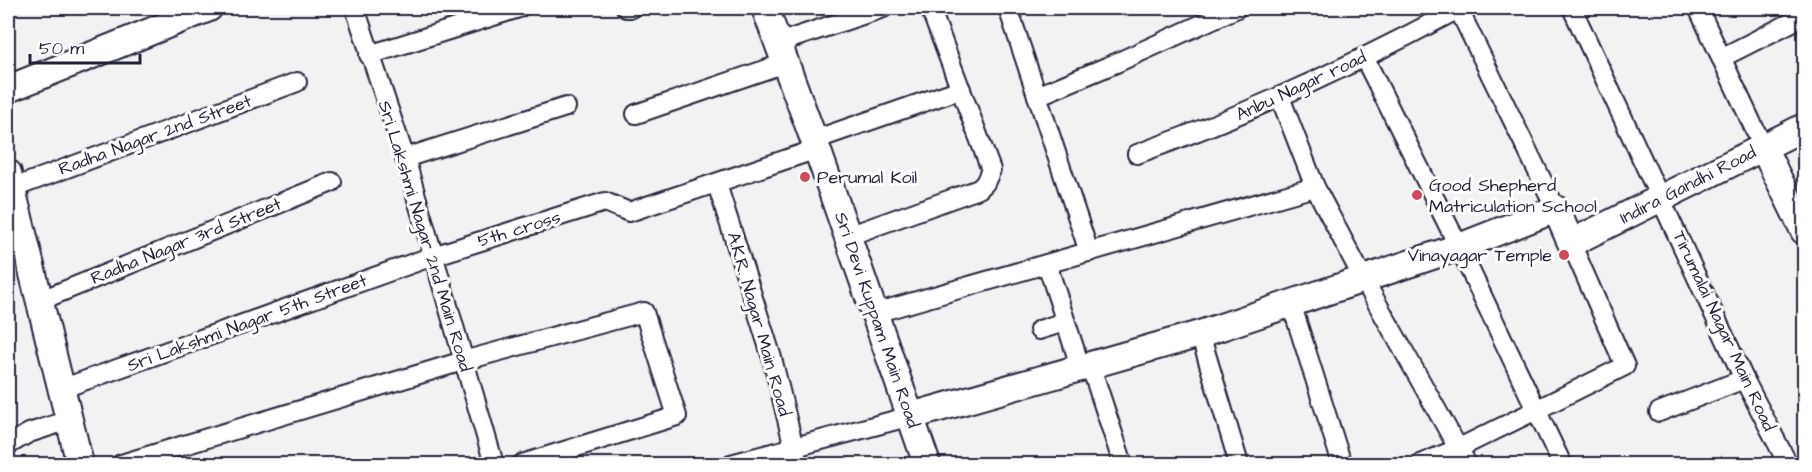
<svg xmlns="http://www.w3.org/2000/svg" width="1812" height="472" font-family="'Architects Daughter',sans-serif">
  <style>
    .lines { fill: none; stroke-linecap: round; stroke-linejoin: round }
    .street-casing { stroke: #22223b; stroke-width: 22 }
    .secondary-casing { stroke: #22223b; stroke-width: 30 }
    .street { stroke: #fff; stroke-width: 18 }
    .secondary { stroke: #fff; stroke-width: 26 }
    .poi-dot { fill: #d1495b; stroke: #fff; stroke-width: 2 }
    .labels { text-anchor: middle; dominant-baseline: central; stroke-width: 6; stroke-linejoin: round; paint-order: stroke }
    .street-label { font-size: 18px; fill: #22223b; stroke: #fff }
    .poi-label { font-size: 18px; fill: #22223b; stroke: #fff; text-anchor: start }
  </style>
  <rect width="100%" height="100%" fill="#f2f2f3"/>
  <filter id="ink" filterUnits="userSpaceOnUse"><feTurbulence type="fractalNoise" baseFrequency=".0167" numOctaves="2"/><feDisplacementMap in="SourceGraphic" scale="12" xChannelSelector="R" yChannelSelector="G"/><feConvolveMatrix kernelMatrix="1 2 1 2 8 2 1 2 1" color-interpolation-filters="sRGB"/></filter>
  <g filter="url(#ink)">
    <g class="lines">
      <defs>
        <g id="street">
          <path d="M355,8L405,158L494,464"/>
          <path d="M626,8H631"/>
          <path d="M1008,8L1089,252"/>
          <path d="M1458,8L1556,209"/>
          <path d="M1572,8L1744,379L1788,464"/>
          <path d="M1698,8L1763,147"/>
          <path d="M778,43L883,8"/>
          <path d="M369,55L519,8"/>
          <path d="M1364,57L1459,247L1562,464"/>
          <path d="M1721,58L1804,16"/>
          <path d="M1037,96L1116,63L1237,8"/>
          <path d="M1280,97L1315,187L1364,280L1467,464"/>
          <path d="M636,114L785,63"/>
          <path d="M814,140L961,89"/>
          <path d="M1137,154C1248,114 1356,64 1460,8"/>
          <path d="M405,158L566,107"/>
          <path d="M717,184L772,358L798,464"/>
          <path d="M8,190L297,82"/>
          <path d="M848,236L979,189L985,183L991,170L930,8"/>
          <path d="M1047,264L1080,366"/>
          <path d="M39,301L332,182"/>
          <path d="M1291,303L1342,464"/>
          <path d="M875,313L1315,187"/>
          <path d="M1039,330L1065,322"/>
          <path d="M1200,334L1239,464"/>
          <path d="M1090,364L1123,464"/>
          <path d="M61,389L433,256L605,202L629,212L817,149"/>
          <path d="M1659,412L1744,379"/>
          <path d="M8,445L29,433L69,420"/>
          <path d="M121,464L463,361L644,312L677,416L522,464"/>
          <path d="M731,464L911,416"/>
          <path d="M1420,464L1457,449L1625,366L1571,243"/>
        </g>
        <g id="secondary">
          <path d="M765,8L814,140L927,464"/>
          <path d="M8,89L209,8"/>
          <path d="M1763,147L1804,231"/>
          <path d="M8,173L80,464"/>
          <path d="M911,416L1200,334L1459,247L1556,209L1571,243L1804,127"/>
        </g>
      </defs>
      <use href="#street" class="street-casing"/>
      <use href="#secondary" class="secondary-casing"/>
      <use href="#street" class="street"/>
      <use href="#secondary" class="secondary"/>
    </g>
  </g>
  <g class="poi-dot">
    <circle cx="805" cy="177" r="6"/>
    <circle cx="1417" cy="195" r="6"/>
    <circle cx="1564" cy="255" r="6"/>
  </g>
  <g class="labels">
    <g class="street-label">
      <text transform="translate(1301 86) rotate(-25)">Anbu Nagar road</text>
      <text transform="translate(155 135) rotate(-20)">Radha Nagar 2nd Street</text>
      <text transform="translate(1688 185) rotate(-27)">Indira Gandhi Road</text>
      <text transform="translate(519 229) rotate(-17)">5th cross</text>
      <text transform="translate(425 236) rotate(73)">Sri Lakshmi Nagar 2nd Main Road</text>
      <text transform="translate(186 241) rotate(-22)">Radha Nagar 3rd Street</text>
      <text transform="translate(877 320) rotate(71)">Sri Devi Kuppam Main Road</text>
      <text transform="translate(247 323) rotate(-20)">Sri Lakshmi Nagar 5th Street</text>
      <text transform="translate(759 324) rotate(74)">A.K.R. Nagar Main Road</text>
      <text transform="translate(1724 331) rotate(65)">Tirumalai Nagar Main Road</text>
    </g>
    <g class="poi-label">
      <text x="817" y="177">Perumal Koil</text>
      <text x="1429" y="185">Good Shepherd<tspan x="1429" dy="21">Matriculation School</tspan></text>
      <text x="1552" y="255" text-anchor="end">Vinayagar Temple</text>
    </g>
  </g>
  <rect width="1812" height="472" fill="none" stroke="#fff" stroke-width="30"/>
  <rect x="15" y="15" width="1782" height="442" fill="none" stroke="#22223b" stroke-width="2" filter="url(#ink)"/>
  <path d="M30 54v9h110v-9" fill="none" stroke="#22223b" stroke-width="3"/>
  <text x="39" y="54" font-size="18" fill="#22223b" stroke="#ffffff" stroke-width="4.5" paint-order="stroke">50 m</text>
</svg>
